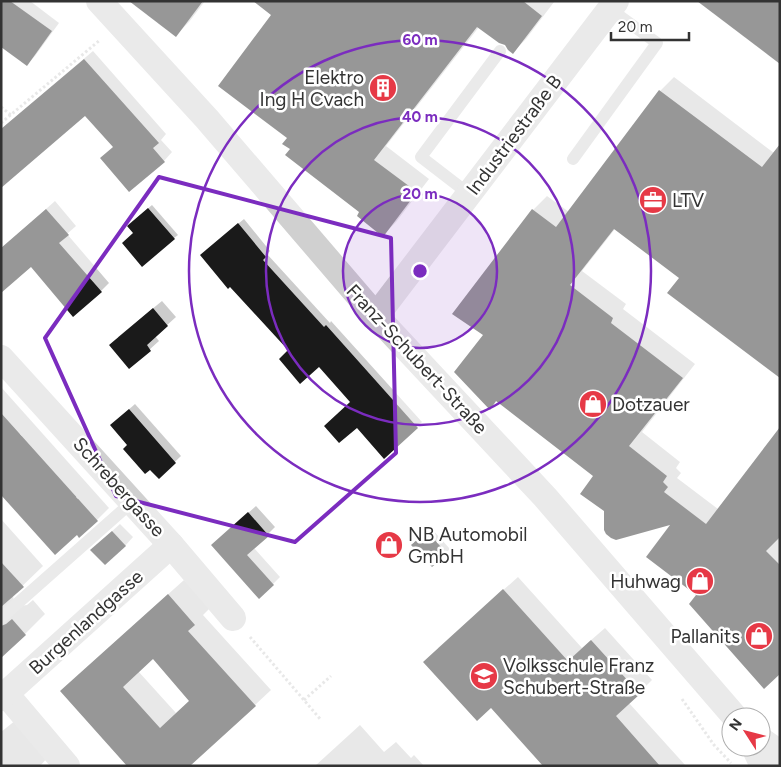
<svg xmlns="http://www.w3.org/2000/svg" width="781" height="767" font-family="Figtree,sans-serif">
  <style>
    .shadow { fill: #0003; fill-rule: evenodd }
    .building { fill: #1a1a1a; fill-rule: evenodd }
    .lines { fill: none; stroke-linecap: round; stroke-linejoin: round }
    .path { stroke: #cdcdcd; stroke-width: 3; stroke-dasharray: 2.5 2.5; stroke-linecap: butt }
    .service { stroke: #d0d0d0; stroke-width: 12 }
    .minor { stroke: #d0d0d0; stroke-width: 26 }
    .marked { fill: none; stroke: #7b2cbf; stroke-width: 4; stroke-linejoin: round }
    .ring { fill: none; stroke: #7b2cbf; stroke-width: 2.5 }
    .labels { text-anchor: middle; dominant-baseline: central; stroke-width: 5; stroke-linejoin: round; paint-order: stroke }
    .poi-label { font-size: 19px; fill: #333; stroke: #fff; text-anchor: start }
    .street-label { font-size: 19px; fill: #333; stroke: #fff }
    .centre { fill: #7b2cbf; stroke: #fff; stroke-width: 2.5 }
    .ring-label { font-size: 15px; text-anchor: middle; font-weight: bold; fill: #7b2cbf; stroke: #fff; stroke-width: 5; stroke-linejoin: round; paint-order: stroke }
  </style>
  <rect width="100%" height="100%" fill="#fff"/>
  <g class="shadow">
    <path d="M1,1H30L59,23L35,56L27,64Z"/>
    <path d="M149,1H205L189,22L176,35Z"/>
    <path d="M256,1H553L554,2L526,39L513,52L506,44L479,27L386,146L429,179L396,222L383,235L361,212L292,149L288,138L273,14Z"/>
    <path d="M93,51L166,134L161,140L172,152L164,161L114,146L85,115L1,129Z"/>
    <path d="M674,77L774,153L680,278L615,229L582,271L626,304L623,309L695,364L642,432L680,462L676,468L681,473L677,478L718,509L780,430V672L698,594L673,523L605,511L594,476L498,400L490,408L485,335L454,313L533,210L547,196L569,212L660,91Z"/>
    <path d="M55,201L76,226L67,234L109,283L101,291L31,266L1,249Z"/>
    <path d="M152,205L178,235L174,238L135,233L132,222Z"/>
    <path d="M244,219L270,251L267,254L330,323L331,321L422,422L417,427L357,426L352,402L319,365L290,350L206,250Z"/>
    <path d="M162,301L176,317L155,336L159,341L129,368L118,337Z"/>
    <path d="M1,387L109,508L97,520L1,493Z"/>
    <path d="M135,404L181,456L159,477L129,445L118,419Z"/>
    <path d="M256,506L275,527L254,548L280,577L273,584L220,538Z"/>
    <path d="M1,519L43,566L13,595L14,603L20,606L27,605L33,600L45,614L25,634L1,648Z"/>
    <path d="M120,524L133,537L125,546L100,542Z"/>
    <path d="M431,528L450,549L432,565L413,545Z"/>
    <path d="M518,577L582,648L605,628L652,680L629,703L686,766H545L438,648Z"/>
    <path d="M184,580L210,608L203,615L271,690L255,705L188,766L77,676ZM153,658L190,700L176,713L138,671Z"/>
    <path d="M16,720L48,757L40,766H1V732Z"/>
    <path d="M360,725L384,752L396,742L411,758L414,755L424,766H315Z"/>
  </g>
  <g class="building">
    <path d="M1,1H10L52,31L27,66L1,47Z"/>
    <path d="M129,1H203L176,37Z"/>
    <path d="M253,1H523L542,16L513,54L508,50L505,45L499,43L477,27L374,160L417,192L383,237L357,216L359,212L285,155L290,149L282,144L287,138L218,86L271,15Z"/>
    <path d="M697,1H780V64Z"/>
    <path d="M84,59L159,143L153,148L165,162L129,192L100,158L113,147L85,116L1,188V129Z"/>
    <path d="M659,90L762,167L780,144V378L667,293L679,278L614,229L570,285L613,318L611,323L683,378L629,446L667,476L663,482L668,487L664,492L706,524L780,427V537L766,551L780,565V674L764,689L689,604L696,595L646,557L670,525L616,540L611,538L606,534L604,530V511L580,494L593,476L496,401L490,410L454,372L483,335L452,314L532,209L556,227Z"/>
    <path d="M148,208L175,239L142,267L122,243L133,233L127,226Z"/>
    <path d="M46,209L69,235L59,243L102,292L73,317L31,267L1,293V248Z"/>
    <path d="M238,223L266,257L263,260L324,327L326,325L418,428L384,459L357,428L339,443L324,426L350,402L319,367L300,384L279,359L288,350L230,287L228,289L200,255Z"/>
    <path d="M153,308L168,326L147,345L151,351L129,369L109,345Z"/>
    <path d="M129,409L176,463L159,479L150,470L145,474L123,449L127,445L110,425Z"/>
    <path d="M1,413L98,521L79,538L77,535L55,555L1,495Z"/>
    <path d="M248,512L269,536L247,555L274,585L259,599L211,545Z"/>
    <path d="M112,531L126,546L105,565L90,550Z"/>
    <path d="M427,531L447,554L432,567L411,545Z"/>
    <path d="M1,562L24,587L1,607Z"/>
    <path d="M503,589L568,661L591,640L640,694L616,716L660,766H543L491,708L477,721L423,662Z"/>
    <path d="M168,594L195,625L188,631L256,706L190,766H127L60,691ZM153,659L189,701L160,728L123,687Z"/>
    <path d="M12,619L26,635L1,658V626L6,624Z"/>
  </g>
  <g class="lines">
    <g class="path">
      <path d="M1,107L11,115"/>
      <path d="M1,123L100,40"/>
      <path d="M21,435L29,427"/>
      <path d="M77,498L86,490"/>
      <path d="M250,637L321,720"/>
      <path d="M682,699L714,745L731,763"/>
      <path d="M304,700L331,676"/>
    </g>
    <g class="service">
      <path d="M573,159L657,43L610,9"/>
      <path d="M469,194L421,157L500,51"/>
      <path d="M1,618L132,502"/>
    </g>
    <g class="minor">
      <path d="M99,1L207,119L376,316L545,497L735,717"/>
      <path d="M376,316L616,1"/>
      <path d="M1,358L171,545L233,618"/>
      <path d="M6,694L67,766"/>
      <path d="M1,698L171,545"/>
      <path d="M761,740L780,753"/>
      <path d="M754,747L763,766"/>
    </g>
  </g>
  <path d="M0 0H781V767H0ZM159,177L391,238L396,453L295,542L116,496L45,338Z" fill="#fff" fill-opacity=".55" fill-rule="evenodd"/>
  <path class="marked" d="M159,177L391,238L396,453L295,542L116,496L45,338Z"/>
  <circle cx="420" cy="271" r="77" fill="#7b2cbf" fill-opacity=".12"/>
  <g class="ring">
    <circle cx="420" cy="271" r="77"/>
    <circle cx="420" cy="271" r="154"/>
    <circle cx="420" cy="271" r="231"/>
  </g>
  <defs>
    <symbol id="building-disc" viewBox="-11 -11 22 22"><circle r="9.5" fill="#e63946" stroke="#fff"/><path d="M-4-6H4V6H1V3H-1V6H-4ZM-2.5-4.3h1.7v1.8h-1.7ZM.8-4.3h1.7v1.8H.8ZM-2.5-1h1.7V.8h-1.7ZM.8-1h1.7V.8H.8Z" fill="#fff"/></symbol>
    <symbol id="office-disc" viewBox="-11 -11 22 22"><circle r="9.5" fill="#e63946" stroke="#fff"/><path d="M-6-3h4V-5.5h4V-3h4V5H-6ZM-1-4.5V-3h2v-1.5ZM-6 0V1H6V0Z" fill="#fff"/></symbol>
    <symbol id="shop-disc" viewBox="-11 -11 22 22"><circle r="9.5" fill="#e63946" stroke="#fff"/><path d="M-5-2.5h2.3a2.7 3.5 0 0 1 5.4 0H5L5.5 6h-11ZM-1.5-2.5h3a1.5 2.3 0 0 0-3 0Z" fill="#fff"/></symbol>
    <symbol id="school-disc" viewBox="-11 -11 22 22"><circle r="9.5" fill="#e63946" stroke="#fff"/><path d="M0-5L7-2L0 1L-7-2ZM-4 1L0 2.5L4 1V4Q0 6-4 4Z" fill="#fff"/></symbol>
  </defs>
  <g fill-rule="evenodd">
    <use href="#building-disc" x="367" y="72" width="32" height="32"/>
    <use href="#office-disc" x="637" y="184" width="32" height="32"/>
    <use href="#shop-disc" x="577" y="388" width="32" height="32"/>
    <use href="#shop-disc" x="373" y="529" width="32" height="32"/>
    <use href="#shop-disc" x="684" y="565" width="32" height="32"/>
    <use href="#shop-disc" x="743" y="620" width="32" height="32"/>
    <use href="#school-disc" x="468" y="660" width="32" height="32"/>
  </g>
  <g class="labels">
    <g class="poi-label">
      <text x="364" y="77" text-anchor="end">Elektro<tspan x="364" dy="22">Ing H Cvach</tspan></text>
      <text x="672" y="200">LTV</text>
      <text x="612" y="404">Dotzauer</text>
      <text x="408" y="534">NB Automobil<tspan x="408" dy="22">GmbH</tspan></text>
      <text x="681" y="581" text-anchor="end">Huhwag</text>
      <text x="740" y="636" text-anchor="end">Pallanits</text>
      <text x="503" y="665">Volksschule Franz<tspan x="503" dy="22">Schubert-Straße</tspan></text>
    </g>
    <g class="street-label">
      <text transform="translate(514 135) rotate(-53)">Industriestraße B</text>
      <text transform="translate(417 359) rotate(47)">Franz-Schubert-Straße</text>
      <text transform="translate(119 487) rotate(48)">Schrebergasse</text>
      <text transform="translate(86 622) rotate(-42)">Burgenlandgasse</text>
    </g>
  </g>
  <circle cx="420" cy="271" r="8" class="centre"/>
  <g class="ring-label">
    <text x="420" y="45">60 m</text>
    <text x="420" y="122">40 m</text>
    <text x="420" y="199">20 m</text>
  </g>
  <rect width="781" height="767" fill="none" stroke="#333333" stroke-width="5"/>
  <g transform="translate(746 732) rotate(306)"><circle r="24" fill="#ffffff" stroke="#adadad"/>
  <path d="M0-4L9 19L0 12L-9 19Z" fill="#e63946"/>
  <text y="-8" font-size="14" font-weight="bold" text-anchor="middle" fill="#333333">N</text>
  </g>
  <path d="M611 32v8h78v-8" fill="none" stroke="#333333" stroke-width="2.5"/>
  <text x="618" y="32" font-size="15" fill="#333333" stroke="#ffffff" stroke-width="4" paint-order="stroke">20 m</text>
</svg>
